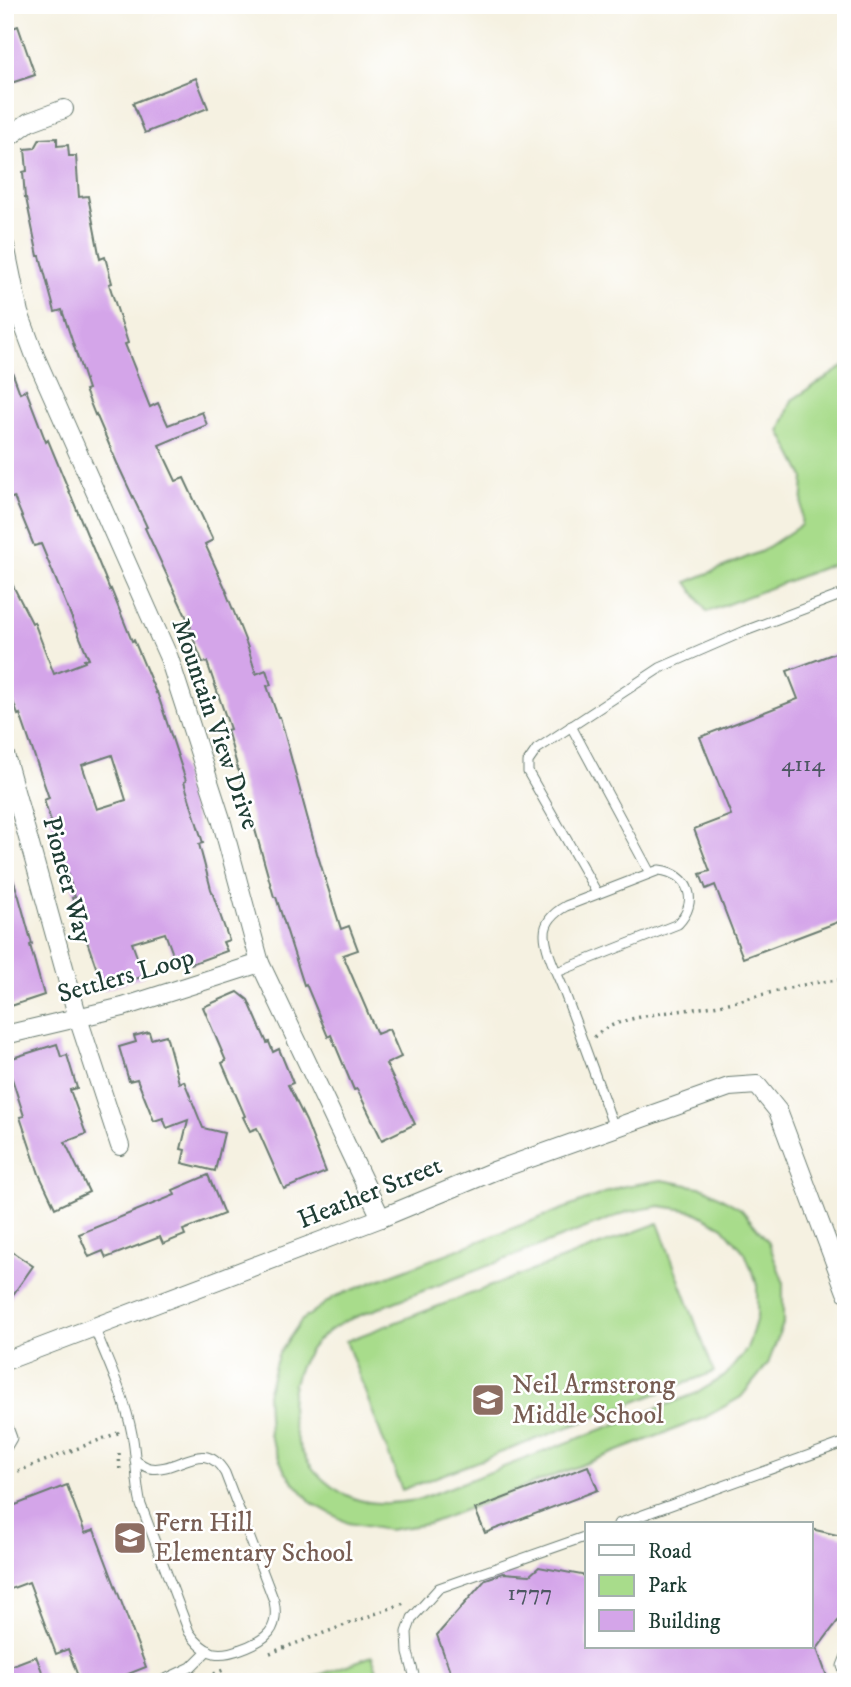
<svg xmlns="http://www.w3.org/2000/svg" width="851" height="1687" font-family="'IM FELL DW Pica',serif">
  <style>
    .green { fill: #a8dc8b; stroke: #648c60; stroke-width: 2; fill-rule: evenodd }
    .building { fill: #d4a5e9; fill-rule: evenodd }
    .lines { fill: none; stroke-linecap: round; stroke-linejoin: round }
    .service-casing { stroke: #6a7c71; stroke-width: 11 }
    .minor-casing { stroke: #6a7c71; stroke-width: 20 }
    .path { stroke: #6a7c71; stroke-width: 3.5; stroke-dasharray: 2 5; stroke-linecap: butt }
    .service { stroke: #fff; stroke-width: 9 }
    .minor { stroke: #fff; stroke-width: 18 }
    .labels { text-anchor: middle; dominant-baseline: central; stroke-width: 5; stroke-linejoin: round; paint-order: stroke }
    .number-label { font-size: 23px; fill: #4c5761 }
    .street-label { font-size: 26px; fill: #1f3d34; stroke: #fff }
    .education-label { font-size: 26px; fill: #785e54; stroke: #fff; text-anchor: start }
  </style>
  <rect width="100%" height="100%" fill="#fff"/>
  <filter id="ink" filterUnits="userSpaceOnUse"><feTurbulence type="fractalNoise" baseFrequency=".0143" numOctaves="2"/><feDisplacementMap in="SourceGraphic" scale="14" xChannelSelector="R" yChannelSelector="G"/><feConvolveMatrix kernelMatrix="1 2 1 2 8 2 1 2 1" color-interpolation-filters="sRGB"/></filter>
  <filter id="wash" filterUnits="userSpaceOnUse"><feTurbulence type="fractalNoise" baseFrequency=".00686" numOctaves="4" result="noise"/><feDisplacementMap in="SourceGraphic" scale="28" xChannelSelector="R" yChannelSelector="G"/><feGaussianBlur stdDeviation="1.57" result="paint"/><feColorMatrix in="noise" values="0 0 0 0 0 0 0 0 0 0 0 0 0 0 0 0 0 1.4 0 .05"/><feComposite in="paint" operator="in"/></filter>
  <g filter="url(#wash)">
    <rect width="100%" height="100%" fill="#f5f1e1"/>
    <g class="green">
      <path d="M846,365V559L707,612L687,582L762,551L801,525L804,477L780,431L792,400Z"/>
      <path d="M662,1180L704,1188L741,1209L768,1241L783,1281V1324L768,1364L741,1397L704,1418L428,1524L388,1530L348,1523L312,1503L285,1472L269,1435L267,1394L278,1355L301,1321L334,1297L620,1187ZM660,1206L693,1211L723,1227L745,1253L757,1284V1317L747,1349L726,1375L697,1393L417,1500C396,1503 374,1506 353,1498C290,1473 270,1392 317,1341C324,1334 334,1328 343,1322L627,1212Z"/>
      <path d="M658,1223L714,1372L402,1490L346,1341Z"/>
      <path d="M372,1656L381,1682H300Z"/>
    </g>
    <g id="blocks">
      <g class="building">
        <path d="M18,26L35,75L5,85V31Z"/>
        <path d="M196,78L208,108L145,133L133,103Z"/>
        <path d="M57,138V146L68,145L69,156H76L79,197L88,196L100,259L105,257L112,283L109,284L128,343L125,344L150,407L158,403L168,425L202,412L207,425L159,445L176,481L184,478L213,540L205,544L227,592H226L247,645L256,674L266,670L271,685L267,686L278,717H280L317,853L341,929L349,926L358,950L343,955L377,1034L389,1029L401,1057L386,1064L415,1124L382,1140L357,1089L354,1090L331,1035L328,1037L306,984L304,985L276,897H274L227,730L230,729L207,662L203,663L189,628L191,627L145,528L147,527L117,463L96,414L95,415L85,390L88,389L62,310L55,312L40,256H38L26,198H25L23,172L27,171L25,149L35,148L40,139Z"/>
        <path d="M5,358H7L20,393L26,390L46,442L48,440L110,590L111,589L132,641L134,640L156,693L157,692L186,781L184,782L203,843L199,844L211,889L229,940L223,942L227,951L191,964L187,953L174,957L165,933L132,943L144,976L104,990L72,898L75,897L44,800L49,798L20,714L18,715L8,687H5V570L32,623L34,622L54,674L85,662L84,660L89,659L41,544L34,546L14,497L5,501ZM112,755L126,800L97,809L82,765Z"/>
        <path d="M846,649V919L743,958L715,885L706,889L700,874L710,871L694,829L731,815L700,737L798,699L787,671Z"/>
        <path d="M5,867H9L19,897L32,944L30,945L44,995L5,1008Z"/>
        <path d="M238,992L248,1000L267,1043L269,1042L273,1052L279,1049L293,1083L288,1085L306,1121L326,1172L284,1189L257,1128L250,1131L243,1117L245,1116L222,1063L226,1061L203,1007Z"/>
        <path d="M149,1032L151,1039L166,1035L179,1083L184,1081L203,1128L224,1133L215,1171L182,1163L185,1150L181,1149L188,1120L167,1128L163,1118L154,1121L137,1079L129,1081L119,1047L136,1042L134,1036Z"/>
        <path d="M57,1044L61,1057L67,1055L77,1088L70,1090L86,1134L65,1142L89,1192L55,1208L39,1174L20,1117L24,1116L6,1060Z"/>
        <path d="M208,1175L224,1214L183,1230L185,1235L163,1244L160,1237L106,1258L103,1251L89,1257L79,1234L175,1195L173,1190Z"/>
        <path d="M5,1247L33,1266L5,1306Z"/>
        <path d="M588,1466L598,1490L485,1533L475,1509Z"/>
        <path d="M67,1485L85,1533L94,1530L146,1667L108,1682H80L68,1649L56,1654L29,1582L5,1591V1509Z"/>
        <path d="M811,1529L846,1537V1610L817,1649L829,1682H454L437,1635L486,1579L503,1573L530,1575L539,1567L587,1576V1647H811Z"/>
        <path d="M36,1656L46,1682H5V1668Z"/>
      </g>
    </g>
  </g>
  <g filter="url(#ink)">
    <use href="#blocks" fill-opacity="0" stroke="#6a7c71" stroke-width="2"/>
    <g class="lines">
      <defs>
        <g id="service">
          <path d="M571,726L650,873"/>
          <path d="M597,893L528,772V762L537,749L660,668L745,631L846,593"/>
          <path d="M557,972L678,924C699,902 690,874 659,870L566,906C555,912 545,920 545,934C545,951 558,975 564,991C581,1037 598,1082 614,1128"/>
          <path d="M94,1327C108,1362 125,1397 132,1434C137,1458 135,1481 141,1505L189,1632C196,1642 203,1650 214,1653C224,1655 233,1652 241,1649C266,1640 280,1630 274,1601L225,1473C204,1436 178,1473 150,1468C145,1467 139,1463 135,1460"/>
          <path d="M5,1419L12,1438L5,1450"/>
          <path d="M618,1524L846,1442"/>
          <path d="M846,1656L842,1666L846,1676"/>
          <path d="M159,1682L191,1667L208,1650"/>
          <path d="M416,1682L408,1653L407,1632L412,1618L439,1588L587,1536"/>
        </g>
        <g id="minor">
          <path d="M5,140L29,122L64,109"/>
          <path d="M5,245L19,313L35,356L169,658L221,819L260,963L381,1218"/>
          <path d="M5,755L78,1018L120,1146"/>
          <path d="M5,1035L123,1007L260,963"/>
          <path d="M5,1361L381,1218L494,1171L729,1087L757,1085L778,1111L846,1292"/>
        </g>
      </defs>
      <use href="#service" class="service-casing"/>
      <use href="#minor" class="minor-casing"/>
      <g class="path">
        <path d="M594,1037C616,1014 681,1012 713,1006C743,1001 773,991 803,985C817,982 831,981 846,979"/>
        <path d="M119,1453L120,1473"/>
        <path d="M5,1476L118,1433V1435"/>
        <path d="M270,1653L407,1602"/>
        <path d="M201,1679L226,1669"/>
      </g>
      <use href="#service" class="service"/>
      <use href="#minor" class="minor"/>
    </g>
  </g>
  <defs>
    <symbol id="school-square" viewBox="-11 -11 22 22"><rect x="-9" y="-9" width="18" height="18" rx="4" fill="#8d6e63" stroke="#fff"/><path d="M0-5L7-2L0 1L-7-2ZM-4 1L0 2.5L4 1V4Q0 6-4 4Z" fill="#fff"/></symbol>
  </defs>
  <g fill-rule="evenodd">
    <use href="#school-square" x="469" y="1381" width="38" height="38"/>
    <use href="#school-square" x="111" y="1519" width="38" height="38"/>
  </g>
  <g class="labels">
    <g class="number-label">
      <text x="803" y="764">4114</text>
      <text x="530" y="1593">1777</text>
    </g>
    <g class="street-label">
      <text transform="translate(215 724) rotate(71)">Mountain View Drive</text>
      <text transform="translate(67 880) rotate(75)">Pioneer Way</text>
      <text transform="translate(126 976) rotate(-16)">Settlers Loop</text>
      <text transform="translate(370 1193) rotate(-22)">Heather Street</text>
    </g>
    <g class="education-label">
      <text x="512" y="1385">Neil Armstrong<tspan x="512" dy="30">Middle School</tspan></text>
      <text x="154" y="1523">Fern Hill<tspan x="154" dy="30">Elementary School</tspan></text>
    </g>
  </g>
  <rect width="851" height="1687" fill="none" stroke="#fff" stroke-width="28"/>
  <rect x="585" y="1522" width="228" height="126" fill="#ffffff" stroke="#a5b1ae" stroke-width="2"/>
  <rect x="599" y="1545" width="35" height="10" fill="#ffffff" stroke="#a5b1ae" stroke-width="2"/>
  <text x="648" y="1558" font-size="21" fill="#1f3d34">Road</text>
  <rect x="599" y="1575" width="35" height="21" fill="#a8dc8b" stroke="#a5b1ae" stroke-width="2"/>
  <text x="648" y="1592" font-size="21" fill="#1f3d34">Park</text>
  <rect x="599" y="1610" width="35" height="21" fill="#d4a5e9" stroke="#a5b1ae" stroke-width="2"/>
  <text x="648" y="1628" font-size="21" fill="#1f3d34">Building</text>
</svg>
